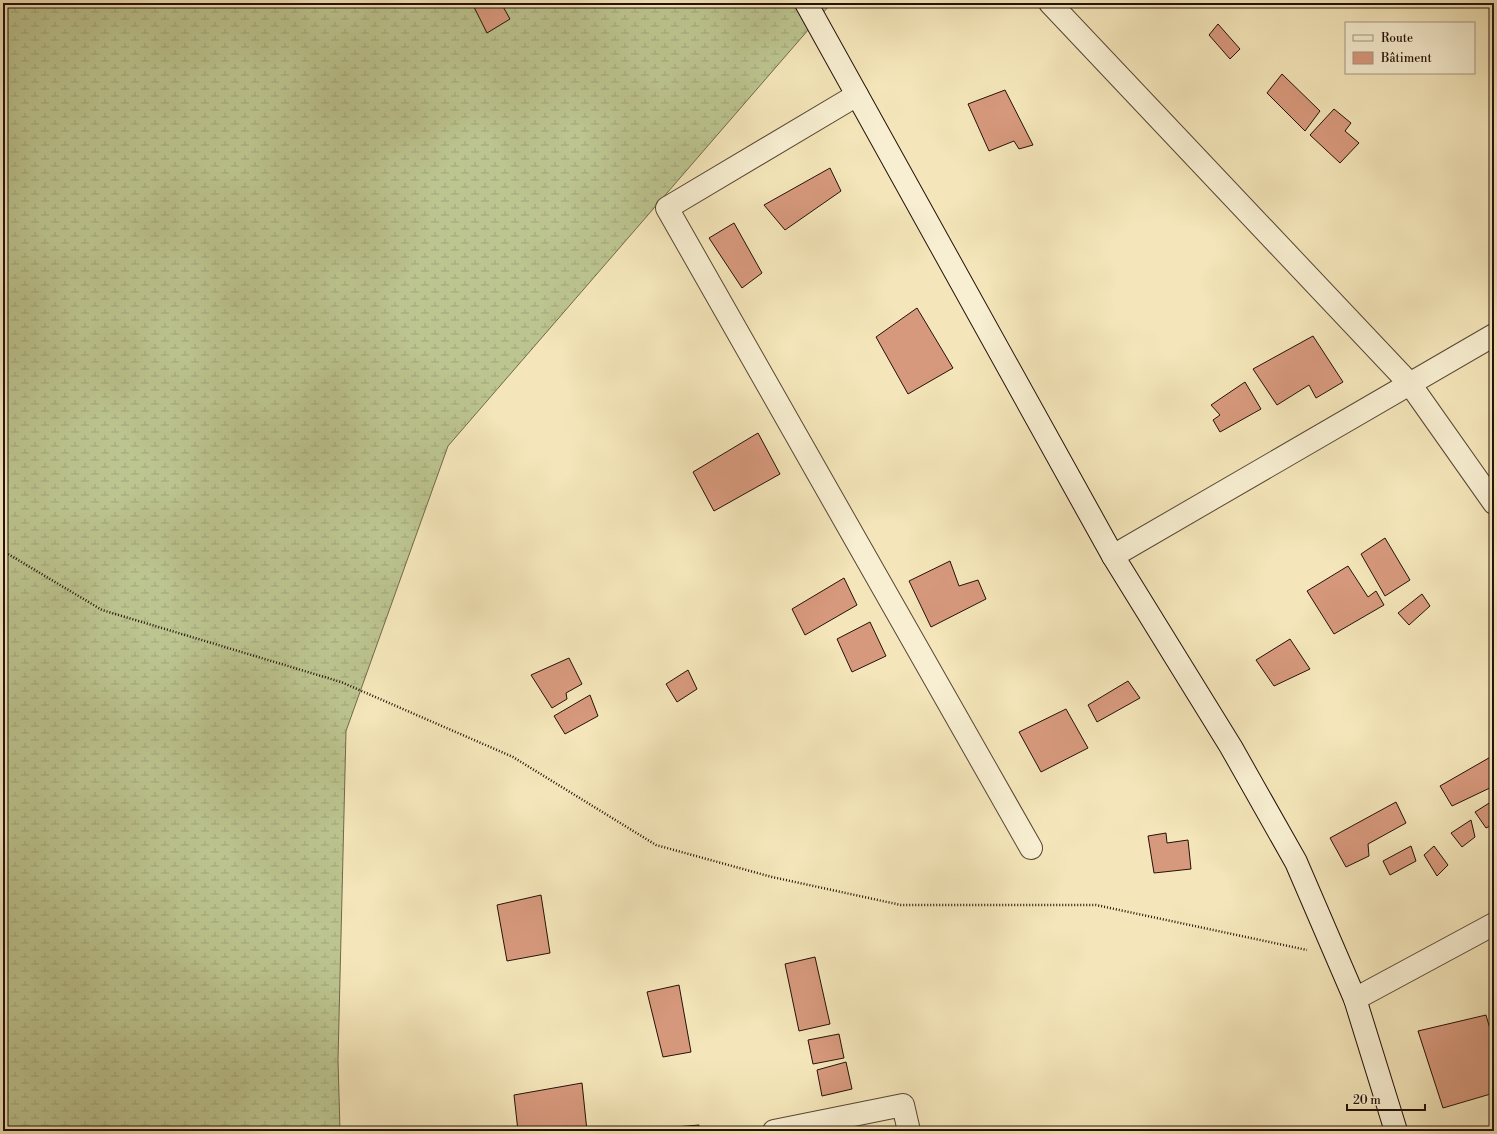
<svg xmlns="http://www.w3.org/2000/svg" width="1497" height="1134" font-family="'Libre Bodoni',serif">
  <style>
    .wetland { fill: url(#wetland-marsh); stroke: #706a4c }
    .building { fill: #d7997d; stroke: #241108 }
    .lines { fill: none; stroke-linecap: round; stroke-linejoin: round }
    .street-casing { stroke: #584634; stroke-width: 24 }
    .secondary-casing { stroke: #241108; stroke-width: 24 }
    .path { stroke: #241108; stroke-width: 2.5; stroke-dasharray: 1 2; stroke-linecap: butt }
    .street { stroke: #f8efd2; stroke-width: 22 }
    .secondary { stroke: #f8efd2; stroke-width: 22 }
  </style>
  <defs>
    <pattern id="wetland-marsh" width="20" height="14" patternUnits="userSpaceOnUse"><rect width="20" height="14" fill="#bcc48f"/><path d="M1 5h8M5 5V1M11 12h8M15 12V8" fill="none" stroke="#a1a77a"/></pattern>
  </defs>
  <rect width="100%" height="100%" fill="#f4e6ba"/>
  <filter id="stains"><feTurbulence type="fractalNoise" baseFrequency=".005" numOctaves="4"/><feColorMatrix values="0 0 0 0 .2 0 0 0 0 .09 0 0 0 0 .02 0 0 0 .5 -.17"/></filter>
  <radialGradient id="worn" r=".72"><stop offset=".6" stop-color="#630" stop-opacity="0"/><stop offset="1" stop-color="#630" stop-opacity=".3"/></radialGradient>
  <path class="wetland" d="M3,3H825L828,7L448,446L346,731L338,1060L340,1131H3Z"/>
  <g class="building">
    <path d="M472,3H501L510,19L487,33Z"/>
    <path d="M1218,24L1240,49L1230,59L1209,35Z"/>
    <path d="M1282,74L1320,111L1305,131L1267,93Z"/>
    <path d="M1005,90L1033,145L1019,149L1014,141L989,151L968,104Z"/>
    <path d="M1334,109L1351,123L1345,131L1359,143L1340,163L1310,135Z"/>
    <path d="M830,168L841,191L785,230L764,205Z"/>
    <path d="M734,223L762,273L742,288L709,238Z"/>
    <path d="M917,308L953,368L908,394L876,337Z"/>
    <path d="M1313,336L1343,382L1316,398L1309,385L1277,405L1253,369Z"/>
    <path d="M1245,382L1261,409L1220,432L1213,420L1220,415L1211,405Z"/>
    <path d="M758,433L780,474L714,511L693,472Z"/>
    <path d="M1385,538L1410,580L1385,596L1361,554Z"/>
    <path d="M950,561L959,586L978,580L986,599L931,627L909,581Z"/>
    <path d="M1348,566L1368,597L1376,591L1384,605L1334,634L1307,591Z"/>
    <path d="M844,578L857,605L805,635L792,609Z"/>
    <path d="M1422,594L1430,606L1409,625L1398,613Z"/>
    <path d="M870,622L886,656L852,672L837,639Z"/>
    <path d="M1290,639L1310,669L1274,686L1256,660Z"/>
    <path d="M569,658L582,684L566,693L567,699L552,708L531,675Z"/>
    <path d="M688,670L697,689L677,702L666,684Z"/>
    <path d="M1128,681L1140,698L1097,722L1088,705Z"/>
    <path d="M590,695L598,716L565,734L554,716Z"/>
    <path d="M1066,709L1088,748L1041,772L1019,732Z"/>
    <path d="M1494,755V786L1452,806L1440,786Z"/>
    <path d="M1494,800V824L1486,828L1475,812Z"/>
    <path d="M1396,802L1406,823L1368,844L1369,856L1346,867L1330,838Z"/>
    <path d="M1471,820L1475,837L1462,847L1451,833Z"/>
    <path d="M1166,833L1167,843L1188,840L1191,869L1154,873L1148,836Z"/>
    <path d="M1411,846L1416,861L1390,875L1383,861Z"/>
    <path d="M1434,846L1448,865L1437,876L1424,855Z"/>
    <path d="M541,895L550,953L507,961L497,905Z"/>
    <path d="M815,957L830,1024L799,1031L785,964Z"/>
    <path d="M679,985L691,1052L663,1057L647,992Z"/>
    <path d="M1486,1015L1494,1043V1093L1443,1108L1418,1031Z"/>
    <path d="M839,1034L844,1058L813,1064L808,1040Z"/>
    <path d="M846,1062L852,1089L822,1096L817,1070Z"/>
    <path d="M582,1083L587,1131H518L514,1095Z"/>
    <path d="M699,1125L700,1131H676L675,1127Z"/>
  </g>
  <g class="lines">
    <defs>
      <g id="street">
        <path d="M1050,3L1410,384L1494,503"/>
        <path d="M857,95L667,208L1031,848"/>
        <path d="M1113,556L1494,335"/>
        <path d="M1355,999L1494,924"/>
        <path d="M774,1131L903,1105L909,1131"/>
      </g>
      <path id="secondary" d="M806,3L1113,556L1231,747L1296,862L1355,999L1396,1131"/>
    </defs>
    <use href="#street" class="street-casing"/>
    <use href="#secondary" class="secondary-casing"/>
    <path class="path" d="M3,551L102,610L341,682L513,757L656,845L772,877L901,905H1096L1307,950"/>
    <use href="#street" class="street"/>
    <use href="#secondary" class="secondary"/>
  </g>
  <rect width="1497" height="1134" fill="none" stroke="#f4e6ba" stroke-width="16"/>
  <rect x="4" y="4" width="1489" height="1126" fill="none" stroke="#241108" stroke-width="2"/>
  <rect x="8" y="8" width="1481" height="1118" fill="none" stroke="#241108"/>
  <rect x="1345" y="22" width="130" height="52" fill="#f8efd2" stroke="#a39681"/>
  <rect x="1353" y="35" width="20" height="6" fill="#f8efd2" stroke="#a39681"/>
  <text x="1381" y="42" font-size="12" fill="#241108">Route</text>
  <rect x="1353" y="52" width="20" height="12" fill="#d7997d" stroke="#a39681"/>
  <text x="1381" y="62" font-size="12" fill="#241108">Bâtiment</text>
  <path d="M1347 1104v6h78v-6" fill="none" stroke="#241108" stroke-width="2"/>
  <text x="1353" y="1104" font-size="12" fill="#241108" stroke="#f8efd2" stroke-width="3" paint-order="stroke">20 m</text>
  <rect width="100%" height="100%" filter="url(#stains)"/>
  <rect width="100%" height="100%" fill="url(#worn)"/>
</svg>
